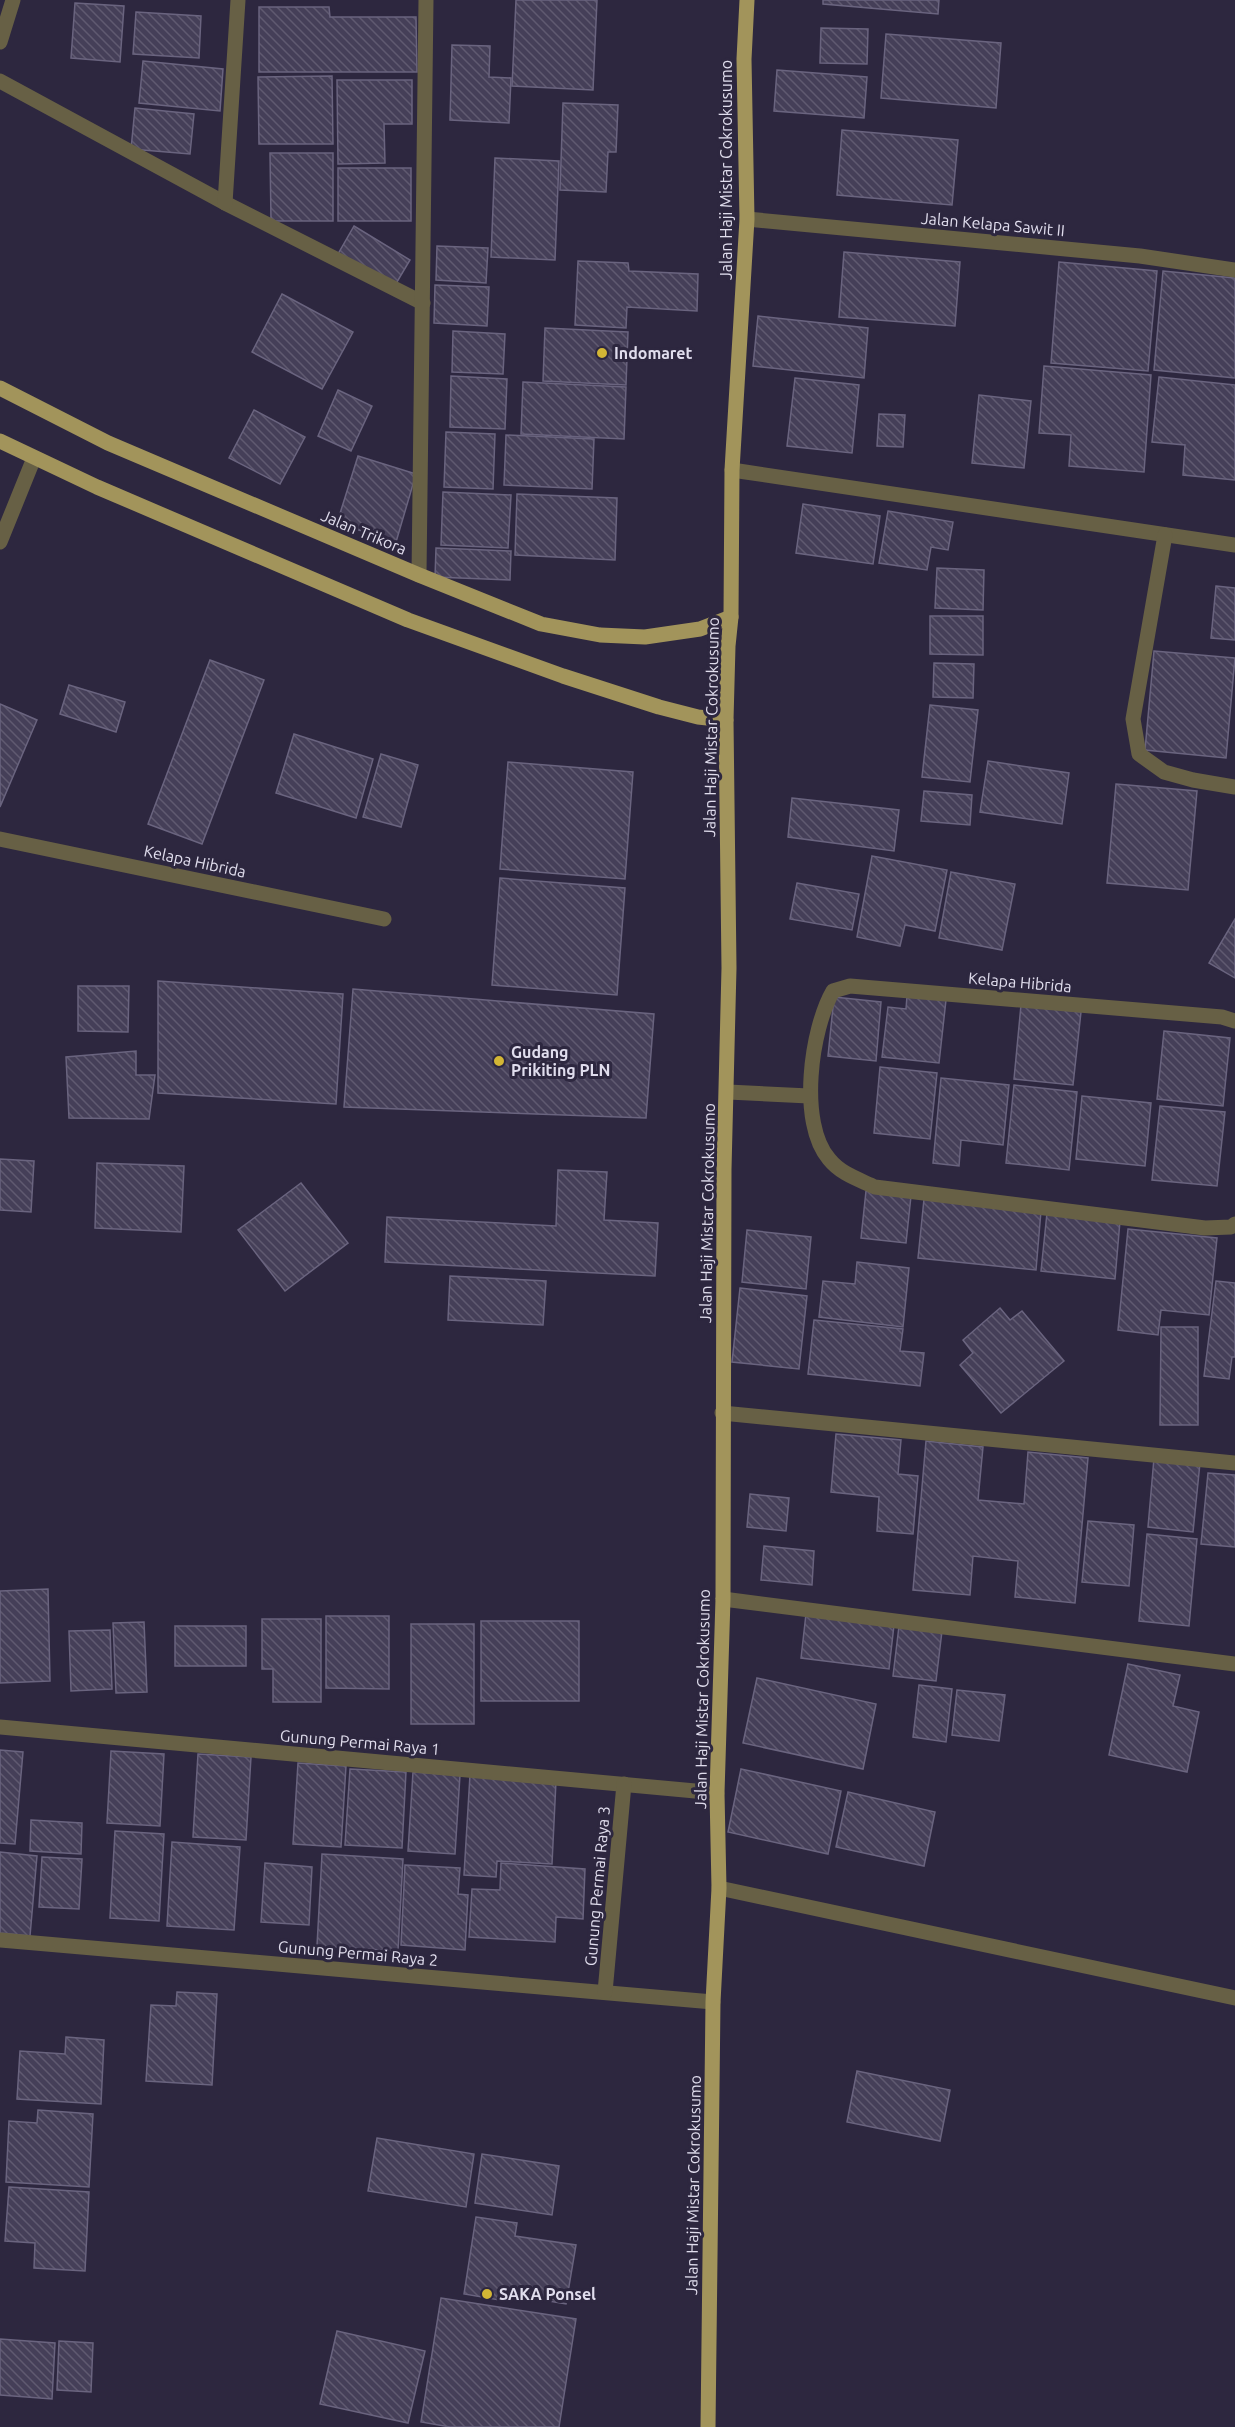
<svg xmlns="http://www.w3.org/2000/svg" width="1235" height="2427" font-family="Ubuntu,sans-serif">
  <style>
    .building { fill: url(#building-back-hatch); stroke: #6a647f; stroke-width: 1.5 }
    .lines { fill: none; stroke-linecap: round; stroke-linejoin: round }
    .street { stroke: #676045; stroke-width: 15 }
    .primary { stroke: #a2945b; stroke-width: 15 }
    .poi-dot { fill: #d3b635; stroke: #2d273f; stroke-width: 2 }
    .labels { text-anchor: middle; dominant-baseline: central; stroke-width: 6; stroke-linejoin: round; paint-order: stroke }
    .street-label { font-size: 16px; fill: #e0dded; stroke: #2d273f }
    .poi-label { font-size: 16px; font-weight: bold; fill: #e0dded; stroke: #2d273f; text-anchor: start }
  </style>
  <defs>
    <pattern id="building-back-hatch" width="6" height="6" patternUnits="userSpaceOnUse" patternTransform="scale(1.5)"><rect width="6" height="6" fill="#453f58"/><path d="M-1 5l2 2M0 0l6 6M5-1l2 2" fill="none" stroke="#605a70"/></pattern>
  </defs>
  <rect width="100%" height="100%" fill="#2d273f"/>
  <g class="building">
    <path d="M516,0H597L593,90L512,86Z"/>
    <path d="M823,0H939L938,14L823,4Z"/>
    <path d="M75,3L124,6L120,62L71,58Z"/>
    <path d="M259,7H329L330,17H416L417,72H259Z"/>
    <path d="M136,12L201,16L199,58L133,54Z"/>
    <path d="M821,28L868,29L867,64L820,63Z"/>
    <path d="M886,34L1001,43L996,108L881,98Z"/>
    <path d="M452,45L490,46L489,77L511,78L509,123L450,120Z"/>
    <path d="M143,61L223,69L220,111L139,103Z"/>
    <path d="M777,70L867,77L864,118L774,111Z"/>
    <path d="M332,76L333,144H259L258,77Z"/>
    <path d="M337,80H412V124H384L385,163L338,164Z"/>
    <path d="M563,103L618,105L616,152H608L606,192L560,190Z"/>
    <path d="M135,108L194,114L190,154L131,149Z"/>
    <path d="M842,130L958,140L952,205L837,195Z"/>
    <path d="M270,153H333V221H271Z"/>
    <path d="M495,158L559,161L555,260L491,257Z"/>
    <rect x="338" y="168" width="73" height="53"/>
    <path d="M354,226L410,260L394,287L338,254Z"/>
    <path d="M437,246L488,248L486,283L436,280Z"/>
    <path d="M844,252L960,262L955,326L839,317Z"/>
    <path d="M578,261L628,263L629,271L698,274L697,311L627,307L626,328L575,325Z"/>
    <path d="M1059,262L1157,271L1148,371L1051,363Z"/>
    <path d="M1163,271L1235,278V378L1154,370Z"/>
    <path d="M435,285L489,287L487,326L434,323Z"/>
    <path d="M282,294L353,332L322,389L252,352Z"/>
    <path d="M758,316L868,328L864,378L753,366Z"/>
    <path d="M545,328L628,332L626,385L543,381Z"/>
    <path d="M453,331L505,334L503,374L452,372Z"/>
    <path d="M1044,366L1151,375L1144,472L1069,466L1071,435L1039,433Z"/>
    <path d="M451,376L507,379L505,429L450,427Z"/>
    <path d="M1159,377L1235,385V480L1183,475L1185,445L1152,442Z"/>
    <path d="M795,378L859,385L852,453L787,446Z"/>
    <path d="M523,382L626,387L624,439L521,434Z"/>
    <path d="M338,390L372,406L351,451L318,436Z"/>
    <path d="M979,395L1031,401L1024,468L972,463Z"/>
    <path d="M254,410L305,437L280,484L229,458Z"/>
    <path d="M879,414L905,415L903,447L877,446Z"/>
    <path d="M446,432L495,434L493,489L444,487Z"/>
    <path d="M506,435L594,439L592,489L504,485Z"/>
    <path d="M358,456L416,474L396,542L337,523Z"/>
    <path d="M443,492L511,495L508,548L441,545Z"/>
    <path d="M517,494L617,498L615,560L515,555Z"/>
    <path d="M803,504L880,516L873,564L796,553Z"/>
    <path d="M888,511L953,522L948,550L931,547L927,570L879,563Z"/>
    <path d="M436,548L511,551L510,580L435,577Z"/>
    <path d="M937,568L984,570L983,610L935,608Z"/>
    <path d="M1216,586L1235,588V640L1211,638Z"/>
    <path d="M930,616H983V655L930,654Z"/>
    <path d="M1154,651L1235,658L1226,758L1145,750Z"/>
    <path d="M210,660L264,680L202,844L148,824Z"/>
    <path d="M934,663L974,664L973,698L933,697Z"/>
    <path d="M69,685L125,702L116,732L60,714Z"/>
    <path d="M0,704L37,720L0,807Z"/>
    <path d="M930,705L978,710L970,782L922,777Z"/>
    <path d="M294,734L373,759L356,818L276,793Z"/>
    <path d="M381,754L418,765L401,827L363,817Z"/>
    <path d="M988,761L1069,773L1062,824L980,812Z"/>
    <path d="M508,762L633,772L625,879L500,869Z"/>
    <path d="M1116,784L1197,791L1188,890L1107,883Z"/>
    <path d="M924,791L972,795L970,825L921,821Z"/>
    <path d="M792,798L899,810L894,851L788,837Z"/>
    <path d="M872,856L947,870L935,931L905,925L900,946L857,937Z"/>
    <path d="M951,872L1015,884L1002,950L939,938Z"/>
    <path d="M500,878L625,888L617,995L492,985Z"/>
    <path d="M797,883L859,894L852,930L790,919Z"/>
    <path d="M1235,919V978L1209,963Z"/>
    <path d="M158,981L343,994L336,1104L158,1093Z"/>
    <path d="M78,986H129L128,1032L78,1031Z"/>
    <path d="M353,989L654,1014L646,1118L344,1107Z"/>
    <path d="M907,996L946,1000L939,1063L882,1057L888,1007L906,1009Z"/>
    <path d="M834,997L881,1002L876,1061L828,1056Z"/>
    <path d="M1021,1005L1081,1012L1073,1085L1014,1079Z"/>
    <path d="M1164,1031L1230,1038L1223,1106L1157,1099Z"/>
    <path d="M136,1051V1075H155L149,1119L69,1118L66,1057Z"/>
    <path d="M880,1067L937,1073L930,1139L874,1133Z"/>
    <path d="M941,1078L1009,1085L1003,1145L961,1140L959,1166L933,1163Z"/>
    <path d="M1014,1085L1077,1092L1069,1170L1006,1163Z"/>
    <path d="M1082,1096L1151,1103L1145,1166L1076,1159Z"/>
    <path d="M1160,1106L1225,1112L1217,1186L1152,1180Z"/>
    <path d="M0,1159L34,1161L31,1212L0,1210Z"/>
    <path d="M97,1163L184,1166L181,1232L95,1228Z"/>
    <path d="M558,1170L607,1172L604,1220L658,1223L655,1276L385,1262L387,1217L556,1226Z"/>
    <path d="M301,1183L348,1243L285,1291L238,1230Z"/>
    <path d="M866,1191L911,1196L906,1243L861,1238Z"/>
    <path d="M924,1199L1041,1211L1036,1270L918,1258Z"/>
    <path d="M1047,1213L1120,1221L1115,1279L1041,1271Z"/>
    <path d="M1128,1229L1217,1238L1209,1315L1161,1310L1158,1335L1118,1330Z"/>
    <path d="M747,1230L811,1237L806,1289L742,1282Z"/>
    <path d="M857,1262L909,1268L903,1327L819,1317L823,1281L855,1284Z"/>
    <path d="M450,1276L546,1281L543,1325L448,1320Z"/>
    <path d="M1216,1281L1235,1283V1357H1232L1229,1379L1204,1376Z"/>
    <path d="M740,1288L807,1296L799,1369L732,1362Z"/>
    <path d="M1000,1308L1010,1320L1022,1311L1064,1361L1001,1413L960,1365L973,1353L963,1340Z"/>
    <path d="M814,1320L903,1329L900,1351L924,1353L920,1386L808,1374Z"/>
    <path d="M1161,1327H1198V1425H1160Z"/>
    <path d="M836,1434L901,1440L898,1474L918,1476L913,1534L877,1531L879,1497L831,1492Z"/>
    <path d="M926,1441L983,1447L978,1500L1024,1504L1028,1452L1088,1458L1075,1603L1015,1597L1018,1561L973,1556L970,1595L913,1590Z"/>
    <path d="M1154,1458L1200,1463L1193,1532L1148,1527Z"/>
    <path d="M1208,1473L1235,1475V1547L1201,1544Z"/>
    <path d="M750,1494L789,1498L786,1531L747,1527Z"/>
    <path d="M1088,1521L1134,1525L1129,1586L1082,1582Z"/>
    <path d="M1147,1534L1197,1539L1189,1626L1139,1621Z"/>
    <path d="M764,1546L814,1551L812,1585L761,1580Z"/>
    <path d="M48,1589L50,1681L0,1683V1591Z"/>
    <path d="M806,1614L894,1625L889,1669L801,1658Z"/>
    <path d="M326,1616H389V1689L326,1688Z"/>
    <path d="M262,1619H321V1702H273V1669H262Z"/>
    <rect x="481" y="1621" width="98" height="80"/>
    <path d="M144,1622L147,1692L116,1693L113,1623Z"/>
    <rect x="411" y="1624" width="63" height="100"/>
    <rect x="175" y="1626" width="71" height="40"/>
    <path d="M899,1626L942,1631L936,1681L893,1676Z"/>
    <path d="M110,1630L112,1689L71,1691L69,1631Z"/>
    <path d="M1128,1664L1180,1675L1173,1706L1199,1712L1187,1772L1109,1755Z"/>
    <path d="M757,1678L876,1704L863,1769L743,1743Z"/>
    <path d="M919,1685L952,1689L946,1742L913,1737Z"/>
    <path d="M957,1690L1005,1695L999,1741L952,1735Z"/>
    <path d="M0,1750L23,1752L15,1844L0,1843Z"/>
    <path d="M111,1751L164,1754L160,1826L107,1823Z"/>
    <path d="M198,1754L251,1757L246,1840L193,1837Z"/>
    <path d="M298,1763L346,1766L341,1847L293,1844Z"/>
    <path d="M350,1769L406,1772L402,1848L345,1845Z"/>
    <path d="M741,1769L841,1791L828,1854L728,1832Z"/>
    <path d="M413,1772L460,1775L455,1854L408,1851Z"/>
    <path d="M470,1775L556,1781L552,1864L497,1861L496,1877L464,1875Z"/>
    <path d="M848,1792L935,1812L924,1866L836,1847Z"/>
    <path d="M31,1820L82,1823L81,1854L30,1851Z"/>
    <path d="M115,1831L164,1834L159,1921L110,1918Z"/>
    <path d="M172,1842L240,1847L234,1930L167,1926Z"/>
    <path d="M0,1852L37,1856L30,1936L0,1933Z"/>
    <path d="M322,1854L403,1859L398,1951L317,1946Z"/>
    <path d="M42,1857L82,1859L79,1909L39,1907Z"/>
    <path d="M265,1863L312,1867L309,1925L261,1922Z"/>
    <path d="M501,1863L585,1869L583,1919L556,1917L555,1942L469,1937L472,1889L500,1890Z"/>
    <path d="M405,1865L460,1868L458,1894L468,1895L465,1950L401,1945Z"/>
    <path d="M177,1992L217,1994L212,2085L146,2081L151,2005L176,2006Z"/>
    <path d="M66,2037L104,2040L101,2104L17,2099L20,2051L65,2054Z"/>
    <path d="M857,2071L950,2090L940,2141L847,2122Z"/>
    <path d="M38,2110L93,2114L89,2187L6,2182L9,2121L37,2123Z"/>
    <path d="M377,2138L474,2154L466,2207L368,2191Z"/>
    <path d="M482,2154L559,2166L552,2215L475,2203Z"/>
    <path d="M9,2187L89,2192L85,2271L34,2268L35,2243L5,2241Z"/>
    <path d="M476,2217L517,2223L515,2236L576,2245L566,2304L506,2294L505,2301L464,2294Z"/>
    <path d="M441,2298L576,2319L559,2427H450L421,2422Z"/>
    <path d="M337,2331L425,2351L408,2423L320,2404Z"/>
    <path d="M0,2339L55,2343L52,2399L0,2395Z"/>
    <path d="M59,2341L93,2343L91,2392L57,2390Z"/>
  </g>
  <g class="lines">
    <g class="street">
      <path d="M0,42L13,0"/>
      <path d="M0,81L225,203L423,303"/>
      <path d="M225,203L238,0"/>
      <path d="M747,219L1140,256L1235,270"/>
      <path d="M732,470L1235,545"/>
      <path d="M1165,535L1133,719L1139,754L1164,772L1193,780L1235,787"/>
      <path d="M0,542L34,458"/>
      <path d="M419,575L426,0"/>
      <path d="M0,839L384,919"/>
      <path d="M1235,1021L1222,1017L850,986L833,991C811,1029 798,1123 829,1159C841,1174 858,1179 875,1187L1205,1228L1231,1227L1235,1224"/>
      <path d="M728,1092L809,1096"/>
      <path d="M722,1413L1235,1463"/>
      <path d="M723,1599L1235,1664"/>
      <path d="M0,1727L717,1793"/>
      <path d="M719,1888L1235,1998"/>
      <path d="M0,1940L713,2002"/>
      <path d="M605,1992L624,1784"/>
    </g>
    <g class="primary">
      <path d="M0,388L108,443L419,575L541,624L600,635L645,637L700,629L731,617"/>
      <path d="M0,441L97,487L408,620L563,676L659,707L698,717L726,720"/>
      <path d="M708,2427L713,2002L719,1888L717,1793L723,1599L724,1169L729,968L726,720L728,646L731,617L732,470L747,219L744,59L747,0"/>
    </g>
  </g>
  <g class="poi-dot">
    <circle cx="602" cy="353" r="6"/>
    <circle cx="499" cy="1061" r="6"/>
    <circle cx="487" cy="2294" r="6"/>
  </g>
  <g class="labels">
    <g class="street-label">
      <text transform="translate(726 170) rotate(-90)">Jalan Haji Mistar Cokrokusumo</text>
      <text transform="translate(993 224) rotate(5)">Jalan Kelapa Sawit II</text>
      <text transform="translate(364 532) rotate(23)">Jalan Trikora</text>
      <text transform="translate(711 727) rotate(-89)">Jalan Haji Mistar Cokrokusumo</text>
      <text transform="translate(195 861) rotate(12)">Kelapa Hibrida</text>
      <text transform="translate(1020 982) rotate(5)">Kelapa Hibrida</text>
      <text transform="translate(707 1213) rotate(-89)">Jalan Haji Mistar Cokrokusumo</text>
      <text transform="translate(702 1699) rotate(-89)">Jalan Haji Mistar Cokrokusumo</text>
      <text transform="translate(360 1742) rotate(5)">Gunung Permai Raya 1</text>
      <text transform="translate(597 1886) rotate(-85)">Gunung Permai Raya 3</text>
      <text transform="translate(358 1953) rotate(5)">Gunung Permai Raya 2</text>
      <text transform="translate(693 2185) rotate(-89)">Jalan Haji Mistar Cokrokusumo</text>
    </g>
    <g class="poi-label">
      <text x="614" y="353">Indomaret</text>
      <text x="511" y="1052">Gudang<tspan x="511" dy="18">Prikiting PLN</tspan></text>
      <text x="499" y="2294">SAKA Ponsel</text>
    </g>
  </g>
</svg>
